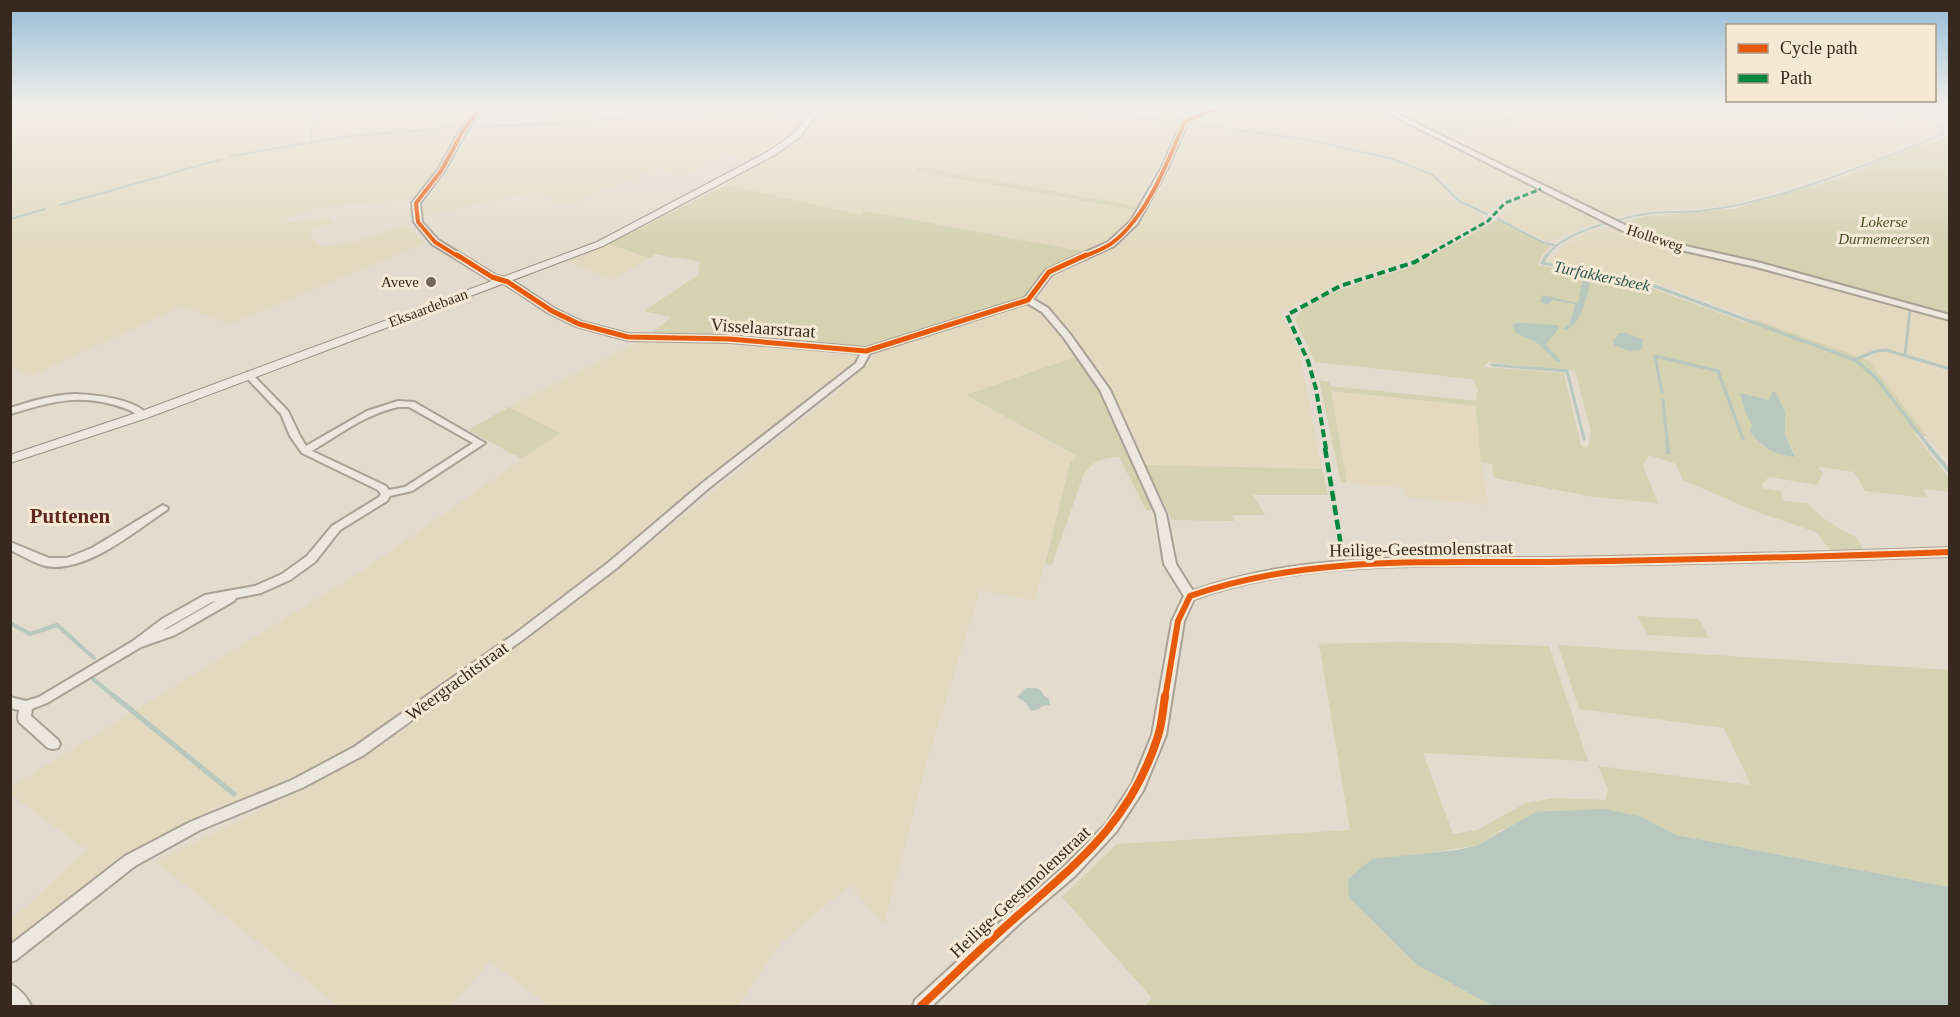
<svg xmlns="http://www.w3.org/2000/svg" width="1960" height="1017" font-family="'Times New Roman',serif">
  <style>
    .farmland { fill: #e2d9bf }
    .green { fill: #d4d2b1; fill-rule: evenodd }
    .water { fill: #b8c8be }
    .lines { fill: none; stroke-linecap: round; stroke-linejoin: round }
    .stream-far3 { stroke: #b8c8be; stroke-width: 2 }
    .stream-far2 { stroke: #b8c8be; stroke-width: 3 }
    .stream-far1 { stroke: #b8c8be; stroke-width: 4 }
    .stream { stroke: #b8c8be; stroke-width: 5 }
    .minor-casing { stroke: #a9a096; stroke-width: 4 }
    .secondary-casing { stroke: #989086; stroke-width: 2 }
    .minor { fill: #ece7df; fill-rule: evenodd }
    .secondary { fill: #ece7df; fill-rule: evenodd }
    .quiet-far2 { stroke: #00873e; stroke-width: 3; stroke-dasharray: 6 3; stroke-linecap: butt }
    .quiet-far1 { stroke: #00873e; stroke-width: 4; stroke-dasharray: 8 4; stroke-linecap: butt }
    .quiet { stroke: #00873e; stroke-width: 4.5; stroke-dasharray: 10 4.5; stroke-linecap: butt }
    .cycleway-far3-casing { stroke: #f4e9d4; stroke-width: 6 }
    .cycleway-far2-casing { stroke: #f4e9d4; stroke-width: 8 }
    .cycleway-far1-casing { stroke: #f4e9d4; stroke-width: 10 }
    .cycleway-casing { stroke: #f4e9d4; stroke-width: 12 }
    .cycleway-far3 { stroke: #e8590c; stroke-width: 4 }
    .cycleway-far2 { stroke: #e8590c; stroke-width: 5 }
    .cycleway-far1 { stroke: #e8590c; stroke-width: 6 }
    .cycleway { stroke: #e8590c; stroke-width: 8 }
    .poi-dot { fill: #73675c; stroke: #f4e9d4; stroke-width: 2 }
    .labels { text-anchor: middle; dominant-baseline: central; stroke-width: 6; stroke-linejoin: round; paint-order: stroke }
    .far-park-label { font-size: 15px; font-style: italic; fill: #4b5326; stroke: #f4e9d4 }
    .far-street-label { font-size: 15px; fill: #37291f; stroke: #f4e9d4 }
    .far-poi-label { font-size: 15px; fill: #37291f; stroke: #f4e9d4; text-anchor: end }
    .far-water-label { font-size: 16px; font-style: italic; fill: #2f5651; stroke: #f4e9d4 }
    .street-label { font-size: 18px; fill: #37291f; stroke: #f4e9d4 }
    .quarter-label { font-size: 21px; font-weight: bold; fill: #622920; stroke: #f4e9d4 }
  </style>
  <rect width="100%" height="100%" fill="#e3dbce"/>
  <g class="farmland">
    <path d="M21,107H475L460,127L441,165L415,198L314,208L282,220L291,222L324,216L330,220L333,224L310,229L311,238L323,247L351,243L405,224L425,243L230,324L182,306L31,376L10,367V111Z"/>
    <path d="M550,107H616L613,120L714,111L707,107H755L801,121L779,143L752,161L723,154L682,176L657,168L564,206L536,191L423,216L422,207L453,164L472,127L543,124Z"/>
    <path d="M826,107H1031L1179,124L1136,206L919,167L915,171L1135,210L1125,227L1112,238L1087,252L865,211L860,216L726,185L778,155L797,141Z"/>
    <path d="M1059,107H1215L1179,122Z"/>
    <path d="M1229,107H1263L1314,119L1359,107H1375L1532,188L1499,202L1490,213L1459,200L1444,178L1402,160L1338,144L1189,122L1196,118Z"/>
    <path d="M1488,107H1847L1933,136L1909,142L1884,156L1826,176L1740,202L1704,208L1640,211L1609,220L1442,136L1519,122Z"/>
    <path d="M1856,107H1920L1919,110L1936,128L1937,134Z"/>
    <path d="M1187,124L1336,146L1408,165L1432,175L1441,181L1449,198L1483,215L1481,222L1408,261L1344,281L1280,313L1293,334L1301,361L1322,469L1145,465L1101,373L1069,330L1041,304L1040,298L1054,276L1116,246L1133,234L1168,176Z"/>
    <path d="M1542,191L1606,221L1579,228L1546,242L1498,217L1512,204Z"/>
    <path d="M1614,226L1949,319V368L1883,348L1871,350L1860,358L1665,286L1599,270L1549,262L1565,244L1588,232Z"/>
    <path d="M609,244L649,258L613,280L567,261Z"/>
    <path d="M1026,305L1035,309L1044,317L1078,356L967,396L1077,457L1070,463L1035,601L980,590L927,761L884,925L850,885L780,943L738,1006H549L490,961L451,1006H339L155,861L310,787L374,751L473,680L602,582L843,387L880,351Z"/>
    <path d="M641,341H696L855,355L859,359L695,487L607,562L542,612L369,739L342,754L167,834L142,848L11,946V920L87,850L11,795V787L362,571L560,433L509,407Z"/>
    <path d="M1887,351L1949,371V459L1943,456L1868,360L1878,352Z"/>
    <path d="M1330,391L1477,406L1484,480L1489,505L1405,497L1404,488L1347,483Z"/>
  </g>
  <g class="green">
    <path d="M487,107H550L548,113L480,115Z"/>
    <path d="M616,107H707L716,112L613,121Z"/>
    <path d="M1263,107H1359L1314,119Z"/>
    <path d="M1420,107H1488L1520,122L1442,136L1390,109Z"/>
    <path d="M1949,136V316L1664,241L1618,224L1646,216L1734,209L1837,179L1909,149Z"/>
    <path d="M919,167L1136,206L1135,210L914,171Z"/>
    <path d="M726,185L860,215L865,211L1087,252L1043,272L1025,296L1019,299L870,345L851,346L711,335L652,333L671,317L644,311L698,275L700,262C685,257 671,258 656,254L649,258L609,244Z"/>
    <path d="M1497,220L1550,246L1541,257L1538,265L1642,285L1744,322L1754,319L1868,360L1928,437L1914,433L1949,478V492L1923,489L1928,498L1865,491L1854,472L1819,467L1823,474L1817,485L1769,477L1762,484V488L1780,491L1784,501L1807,503L1823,518L1843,531L1855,536L1863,549L1830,550L1816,532L1757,512L1683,480L1676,464L1649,455L1643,466L1658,503L1594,497L1494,478L1492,464L1481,462L1476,406L1331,391L1347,483H1341L1319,380L1329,382L1330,386L1476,401L1478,389L1472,379L1315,362L1295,320C1304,293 1386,278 1411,266C1440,252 1469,235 1497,220ZM1488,362L1575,371L1591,432L1588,448L1581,446L1564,373L1484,367ZM1776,392L1785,411V434L1795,454L1763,447L1750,432L1752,425Z"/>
    <path d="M1078,356L1116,423L1155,510H1146L1119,457C1102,458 1092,461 1083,476L1052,565L1045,564L1070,463L1077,456L966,395Z"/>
    <path d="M509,407L560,433L522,459L468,430Z"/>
    <path d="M1145,465L1322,469L1328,495H1253L1265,515H1232L1234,521L1172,520Z"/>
    <path d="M1637,616L1699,619L1709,638L1648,635Z"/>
    <path d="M1403,642L1549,646L1588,761L1423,753L1453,834L1477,830L1526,803L1554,798L1605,800L1608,789L1598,766L1751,785L1724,728L1579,709L1558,645L1949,670V887L1676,835L1642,817L1503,829L1478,845L1423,854L1349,898L1417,965L1493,1006H1145L1152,998L1062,897L1117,844L1350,830L1319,644Z"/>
  </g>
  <g class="water">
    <path d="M1583,277H1589C1591,290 1580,328 1565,330L1563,329L1570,324L1575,304L1552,300L1548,305L1540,302L1542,295L1578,303Z"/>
    <path d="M1517,323L1558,325L1559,328L1546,344L1561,362L1556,361L1536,342L1516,333L1512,325Z"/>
    <path d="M1619,333H1626L1643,339L1642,350L1629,351L1614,345L1613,341Z"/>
    <path d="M1772,392H1776L1785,411V434L1795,457C1770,453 1766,450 1750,432L1752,425L1746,414L1740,393L1769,400Z"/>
    <path d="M1026,688C1035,688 1041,687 1044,696L1049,699L1050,705L1042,706L1039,709L1031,711L1026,703L1017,697Z"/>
    <path d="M1606,809L1642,817L1676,835L1949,887V1006H1493L1417,965L1349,898L1348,879L1372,859L1458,850L1478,845L1536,812Z"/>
  </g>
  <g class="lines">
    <g class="stream-far3">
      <path d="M1051,107L1179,123"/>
      <path d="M777,110L782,107"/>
      <path d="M1185,123L1304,139L1393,159L1433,175L1459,201L1487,214"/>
      <path d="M475,126L551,124L710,111"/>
      <path d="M311,143L312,125L317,107"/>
      <path d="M231,156L343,137L456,127"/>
      <path d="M60,205L222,159"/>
      <path d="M10,219L45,209"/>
      <path d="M1498,219L1544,243L1554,245"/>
      <path d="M1546,257C1560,233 1617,219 1644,214C1662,211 1681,213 1699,211C1782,202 1861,166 1939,136L1943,132L1942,129L1926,111L1924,108L1926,107"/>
    </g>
    <g class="stream-far2">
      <path d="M1547,255L1542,263L1608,274L1649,284L1855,360L1876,378L1931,449"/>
      <path d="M1905,355L1910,310"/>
      <path d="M1856,359L1876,351L1886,350L1950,369"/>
      <path d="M1492,365L1567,371L1584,439"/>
      <path d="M1662,392L1655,356L1718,371L1743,439"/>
      <path d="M1663,400L1668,449"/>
    </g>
    <g class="stream-far1">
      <path d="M1668,448V453"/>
      <path d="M1930,448L1950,472"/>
      <path d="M10,623L30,634L57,625L94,658"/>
      <path d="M93,679L116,698"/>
    </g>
    <path class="stream" d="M114,696L234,794"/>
    <defs>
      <g id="minor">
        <path d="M479,107H485L467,130L444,171L420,203L422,222L438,240L495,275L511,280L555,309L582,322L628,334L729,336L866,348L1025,298L1046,270L1108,242L1131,221L1161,169L1183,120L1216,107H1224L1188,122L1167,169L1137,224L1114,246L1052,274L1033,299L1048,308L1070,334L1110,390L1166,514L1176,564L1193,591C1306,550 1428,559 1547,558C1681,556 1815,553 1950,548V556C1816,561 1683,564 1550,565C1431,567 1308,558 1194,599L1184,621L1166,735L1143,791L1116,832L1075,876L1019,924L932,1006H913L915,1000L1009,914L1065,866L1106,824L1132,784L1152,735L1172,621L1184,596L1164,564L1156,514L1100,390L1064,338L1042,312L1027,303L870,353L863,366L709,488L617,568L524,639L364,755L302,788L200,830L135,866L16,960L10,962V945L125,856L190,822L292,780L354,747L516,633L609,562L701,484L856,363L861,353L729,342L628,340L576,326L549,313L505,284L489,279L432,244L414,222L412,203L438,170L461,129Z"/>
        <path d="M1376,107H1383L1627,226L1668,242L1761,263L1950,315V320L1756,267L1663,246L1621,230Z"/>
        <path d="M248,372L251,373L288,411L300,436L306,446L367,411L398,401L414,402L485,443L412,491L390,496L387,501L340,530L315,562L290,580L261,593L236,598L234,601L175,635L141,647L47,703L32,709L31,716L58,740L60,744L58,748L53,749L48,748L19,722L18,718L19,710L10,708V697L26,701L39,697L133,641L162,619L205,595L255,586L282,574L307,556L332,526L379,497L381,494L378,490L302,453L290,436L281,414L244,375ZM398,407H409L473,443L405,487L389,490L386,486L312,451C340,434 366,414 398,407ZM216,601L167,629L163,630L212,602Z"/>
        <path d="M75,394C95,395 134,398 148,415L143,418C137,415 133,411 127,409C81,392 55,401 10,414V408C32,401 52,395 75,394Z"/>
        <path d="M163,505L168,508L167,510C135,531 94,567 54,567C39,567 24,556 10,550V542L49,558H67L92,548Z"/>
        <path d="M10,984C19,988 28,998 31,1006H13L10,1004Z"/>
      </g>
      <path id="secondary" d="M815,107H823L799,138L775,155L603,246L147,418L10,463V455L139,412L597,242L769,151L793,134Z"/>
    </defs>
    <use href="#minor" class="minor-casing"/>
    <use href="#secondary" class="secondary-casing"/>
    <use href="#minor" class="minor"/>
    <use href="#secondary" class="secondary"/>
    <path class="quiet-far2" d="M1424,257L1488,221L1505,203L1541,189"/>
    <path class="quiet-far1" d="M1326,449L1316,389L1308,361L1287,315L1340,286L1415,262L1427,255"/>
    <path class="quiet" d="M1325,448L1344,564"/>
    <defs>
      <g id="cycleway-far3">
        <path d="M459,257L435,242L418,222L416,203L441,171L464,129L482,107"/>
        <path d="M1083,257C1092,253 1104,249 1112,243C1147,217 1168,161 1185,121L1221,107"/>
      </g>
      <path id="cycleway-far2" d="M457,255L492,277L508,282L552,311L579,324L628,337L729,339L866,351L1028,300L1049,272L1086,255"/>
      <path id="cycleway-far1" d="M1165,698L1178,621L1190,596C1306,555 1429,563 1550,562C1683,560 1817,557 1950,552"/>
      <path id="cycleway" d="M921,1006C952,977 982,947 1014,919C1078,862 1131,822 1158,736C1162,724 1163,709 1165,696"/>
    </defs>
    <use href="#cycleway-far3" class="cycleway-far3-casing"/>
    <use href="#cycleway-far2" class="cycleway-far2-casing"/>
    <use href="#cycleway-far1" class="cycleway-far1-casing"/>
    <use href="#cycleway" class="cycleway-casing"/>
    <use href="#cycleway-far3" class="cycleway-far3"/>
    <use href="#cycleway-far2" class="cycleway-far2"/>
    <use href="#cycleway-far1" class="cycleway-far1"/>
    <use href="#cycleway" class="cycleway"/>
  </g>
  <linearGradient id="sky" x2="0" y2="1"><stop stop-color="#95bcd7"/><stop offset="0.43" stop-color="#f2efe9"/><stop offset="1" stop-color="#f2efe9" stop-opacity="0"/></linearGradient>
  <rect width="1960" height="249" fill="url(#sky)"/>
  <circle class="poi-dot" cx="431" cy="282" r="6"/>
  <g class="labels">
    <g class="far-park-label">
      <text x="1884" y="222">Lokerse<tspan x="1884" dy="17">Durmemeersen</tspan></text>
    </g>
    <g class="far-street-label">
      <text transform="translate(1655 238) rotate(18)">Holleweg</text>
      <text transform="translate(428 308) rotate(-21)">Eksaardebaan</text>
    </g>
    <g class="far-poi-label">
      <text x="419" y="282">Aveve</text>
    </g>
    <g class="far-water-label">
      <text transform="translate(1602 276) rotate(12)">Turfakkersbeek</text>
    </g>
    <g class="street-label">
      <text transform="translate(763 328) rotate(4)">Visselaarstraat</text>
      <text transform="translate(1421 549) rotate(-1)">Heilige-Geestmolenstraat</text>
      <text transform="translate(457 681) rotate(-36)">Weergrachtstraat</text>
      <text transform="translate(1020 892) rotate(-43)">Heilige-Geestmolenstraat</text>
    </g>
    <g class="quarter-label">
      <text x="70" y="516">Puttenen</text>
    </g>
  </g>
  <rect width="1960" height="1017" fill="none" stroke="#37291f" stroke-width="24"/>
  <rect x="1726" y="24" width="210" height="78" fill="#f4e9d4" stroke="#a89c8c" stroke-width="1.5"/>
  <rect x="1738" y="44" width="30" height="9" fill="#e8590c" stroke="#a89c8c" stroke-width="1.5"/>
  <text x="1780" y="54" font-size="18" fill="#37291f">Cycle path</text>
  <rect x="1738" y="74" width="30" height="9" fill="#00873e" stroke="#a89c8c" stroke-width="1.5"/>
  <text x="1780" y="84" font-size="18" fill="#37291f">Path</text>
</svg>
